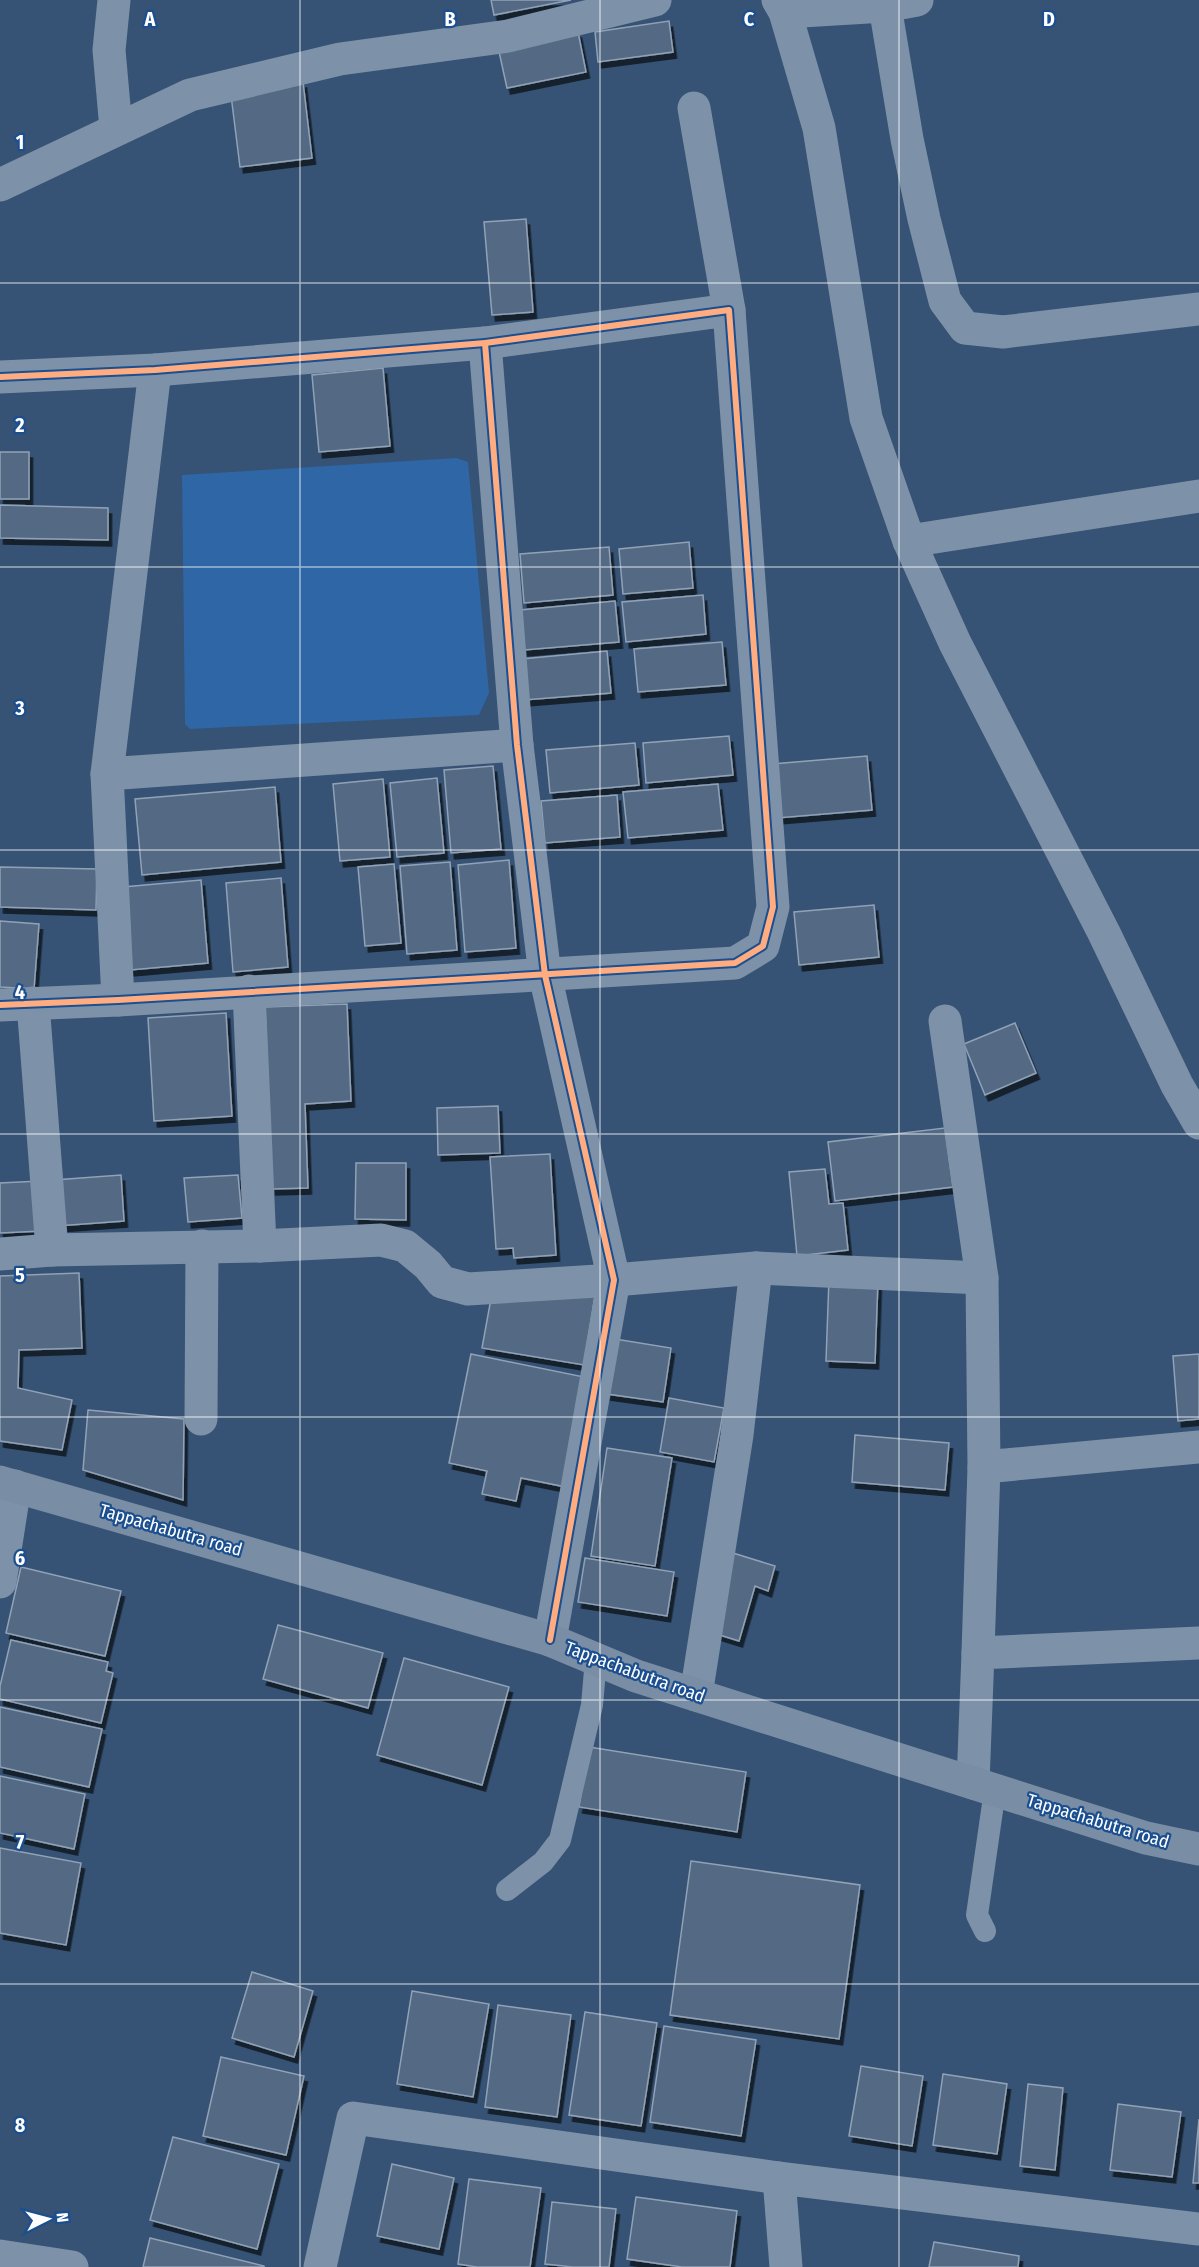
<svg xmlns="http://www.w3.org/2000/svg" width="1199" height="2267" font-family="'Fira Sans Condensed',sans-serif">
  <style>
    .green { fill: #2f66a5 }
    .building { fill: #526984; stroke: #92a2b6; stroke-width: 1.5; filter: url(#shadow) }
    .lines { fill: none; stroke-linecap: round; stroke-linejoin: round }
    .service { stroke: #7d92a8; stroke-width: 22 }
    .minor { stroke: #7d92a8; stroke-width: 33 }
    .secondary { stroke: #798da4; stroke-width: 33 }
    .cycleway-casing { stroke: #1b4f8f; stroke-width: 10 }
    .cycleway { stroke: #ffac80; stroke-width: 6 }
    .grid { fill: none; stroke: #fff; stroke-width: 1.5; stroke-opacity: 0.55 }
    .labels { text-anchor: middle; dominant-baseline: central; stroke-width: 4.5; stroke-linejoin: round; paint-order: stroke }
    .street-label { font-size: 18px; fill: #fff; stroke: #1b4f8f }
    .grid-label { font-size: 20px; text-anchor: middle; font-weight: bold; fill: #fff; stroke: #1b4f8f; stroke-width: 4.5; stroke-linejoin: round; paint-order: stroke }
  </style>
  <defs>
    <filter id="shadow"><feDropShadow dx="3.5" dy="6" stdDeviation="0" flood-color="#0009"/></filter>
  </defs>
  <rect width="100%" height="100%" fill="#365274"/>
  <path class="green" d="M456,458L468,462L489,693L479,715L190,729L185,724L182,475Z"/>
  <g class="building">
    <path d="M491,0H571L494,15Z"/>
    <path d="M669,21L673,52L598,62L595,32Z"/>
    <path d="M578,32L586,72L507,88L498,47Z"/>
    <path d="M303,82L312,158L240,167L231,95Z"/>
    <path d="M526,219L533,312L492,315L484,222Z"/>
    <path d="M383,368L390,446L319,452L312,375Z"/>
    <rect x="0" y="452" width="29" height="47"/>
    <path d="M0,505L108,508V540L0,538Z"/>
    <path d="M689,542L693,588L623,594L619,549Z"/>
    <path d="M609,547L613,595L524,603L520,554Z"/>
    <path d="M703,595L706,634L626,642L622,602Z"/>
    <path d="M615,601L619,642L524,650L520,610Z"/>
    <path d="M722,642L726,685L638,692L634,649Z"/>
    <path d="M607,651L611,693L524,700L521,659Z"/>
    <path d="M729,736L733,775L646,783L643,743Z"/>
    <path d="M635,743L639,785L550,793L546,750Z"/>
    <path d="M867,756L872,810L777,818L772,764Z"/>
    <path d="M493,766L501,849L451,853L444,770Z"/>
    <path d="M437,778L444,853L397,857L390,783Z"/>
    <path d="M383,779L390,857L340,861L333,784Z"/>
    <path d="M718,784L723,830L628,838L623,792Z"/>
    <path d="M275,787L281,862L142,875L135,799Z"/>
    <path d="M617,795L620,837L545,843L541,801Z"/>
    <path d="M509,860L516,948L465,952L458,865Z"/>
    <path d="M450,862L457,950L407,954L400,866Z"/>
    <path d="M394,864L401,943L365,946L358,867Z"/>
    <path d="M0,867L97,869L96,910L0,907Z"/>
    <path d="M281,878L288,967L233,972L226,883Z"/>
    <path d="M201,880L208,963L130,970L123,887Z"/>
    <path d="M874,905L879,957L799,965L794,912Z"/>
    <path d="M0,921L39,924L34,989L0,987Z"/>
    <path d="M347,1004L351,1101L305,1104L308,1188L272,1189L265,1007Z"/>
    <path d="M226,1013L232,1116L154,1121L148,1018Z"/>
    <path d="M1015,1023L1036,1073L985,1095L964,1044Z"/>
    <path d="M498,1106L500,1153L438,1155L437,1108Z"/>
    <path d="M945,1128L953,1187L835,1201L828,1142Z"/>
    <path d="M550,1154L556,1255L514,1258L513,1248L496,1249L490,1157Z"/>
    <path d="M356,1163H406V1220L355,1219Z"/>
    <path d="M825,1169L829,1204L843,1203L848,1250L797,1256L789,1172Z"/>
    <path d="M121,1175L124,1221L57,1226L54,1180Z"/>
    <path d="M238,1175L242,1218L188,1222L184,1178Z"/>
    <path d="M40,1181L42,1231L0,1233V1183Z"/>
    <path d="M79,1273L82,1348L19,1350L18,1388L72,1400L62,1450L0,1441V1276Z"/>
    <path d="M829,1278L878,1280L875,1363L826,1361Z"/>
    <path d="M492,1293L595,1295L584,1365L482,1348Z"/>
    <path d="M615,1339L671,1348L663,1402L607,1394Z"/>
    <path d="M471,1354L589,1378L566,1487L521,1478L516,1501L482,1494L487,1471L449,1463Z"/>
    <path d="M1199,1354V1419L1178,1421L1173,1356Z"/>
    <path d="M669,1398L724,1408L714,1462L660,1452Z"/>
    <path d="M88,1410L184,1419L183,1500L83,1470Z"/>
    <path d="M855,1435L949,1443L945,1490L852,1482Z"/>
    <path d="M607,1448L672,1458L655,1566L591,1556Z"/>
    <path d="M733,1553L775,1566L768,1591L755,1586L739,1641L710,1632Z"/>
    <path d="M585,1558L674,1572L667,1616L578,1602Z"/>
    <path d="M21,1567L121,1591L105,1656L6,1633Z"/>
    <path d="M278,1625L383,1653L368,1708L263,1679Z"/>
    <path d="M11,1640L108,1662L106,1671L113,1673L101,1723L0,1699V1686Z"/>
    <path d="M404,1658L509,1687L482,1785L377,1755Z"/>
    <path d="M0,1707L102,1729L89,1787L0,1767Z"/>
    <path d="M589,1747L746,1772L737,1832L579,1807Z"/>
    <path d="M0,1776L85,1794L74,1849L0,1833Z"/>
    <path d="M0,1848L81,1863L66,1945L0,1933Z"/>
    <path d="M691,1861L860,1885L839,2039L670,2015Z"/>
    <path d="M252,1972L313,1991L294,2057L232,2038Z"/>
    <path d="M412,1991L489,2004L473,2097L397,2084Z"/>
    <path d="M498,2005L571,2015L557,2117L485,2107Z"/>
    <path d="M585,2012L657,2023L641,2126L569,2115Z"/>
    <path d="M664,2026L756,2040L741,2136L650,2122Z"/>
    <path d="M221,2057L304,2076L286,2155L203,2136Z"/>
    <path d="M861,2066L923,2076L912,2146L849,2136Z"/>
    <path d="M943,2074L1007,2084L997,2154L933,2145Z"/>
    <path d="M1028,2084L1063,2088L1055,2170L1020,2166Z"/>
    <path d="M1118,2104L1181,2112L1172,2177L1110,2170Z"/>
    <path d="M1199,2119V2183H1193Z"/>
    <path d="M173,2137L279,2164L257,2249L150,2220Z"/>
    <path d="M392,2164L454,2178L439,2249L377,2236Z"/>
    <path d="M469,2179L541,2188L530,2267H477L458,2264Z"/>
    <path d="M636,2197L737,2211L730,2267H682L627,2259Z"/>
    <path d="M552,2202L616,2209L609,2267H573L545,2264Z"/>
    <path d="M150,2238L264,2266V2267H143Z"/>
    <path d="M934,2242L1019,2256L1018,2267H929Z"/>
  </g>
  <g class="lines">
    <g class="service">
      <path d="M507,1890L543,1862L560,1840L592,1705L596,1659"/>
      <path d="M985,1931L977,1915L995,1790"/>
    </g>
    <g class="minor">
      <path d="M114,0L109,50L116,129"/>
      <path d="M778,0L785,12L819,128L866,418L909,541L955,643L1104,933L1177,1085L1199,1123"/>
      <path d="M884,0L907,139L924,219L945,301L965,328L1003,332L1199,309"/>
      <path d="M785,12L885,6L917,0"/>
      <path d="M694,108L729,310"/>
      <path d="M0,185L190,95L340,59L508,36L655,0"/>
      <path d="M485,343L517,745L545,975L614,1280L550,1640"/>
      <path d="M0,377L155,370L485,343L729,310L773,907L763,946L735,963L118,1000L0,1005"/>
      <path d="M909,541L1199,496"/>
      <path d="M107,774L517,745"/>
      <path d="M249,991L260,1246"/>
      <path d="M118,1000L107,774L155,370"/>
      <path d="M33,1003L52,1250"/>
      <path d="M945,1021L982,1278L984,1467L1199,1447"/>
      <path d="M0,1254L52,1250L260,1246L381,1240L405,1246L428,1265L442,1282L468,1289L614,1280L756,1268L982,1278"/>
      <path d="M201,1419L202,1246"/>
      <path d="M0,1582L15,1486"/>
      <path d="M978,1653L984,1467"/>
      <path d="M696,1695L737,1435L756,1268"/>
      <path d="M973,1783L978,1653L1199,1643"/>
      <path d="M779,2178L786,2267"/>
      <path d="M0,2256L72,2267"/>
      <path d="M320,2267L353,2118L779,2178L1199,2229"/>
    </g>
    <path class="secondary" d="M0,1482L550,1640L636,1676L1146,1838L1199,1849"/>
    <defs>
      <g id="cycleway">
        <path d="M485,343L517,745L545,975L614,1280L550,1640"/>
        <path d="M0,377L155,370L485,343L729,310L773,907L763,946L735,963L118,1000L0,1005"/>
      </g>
    </defs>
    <use href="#cycleway" class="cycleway-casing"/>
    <use href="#cycleway" class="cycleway"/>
  </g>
  <path class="grid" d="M300,0V2267M600,0V2267M899,0V2267M0,283H1199M0,567H1199M0,850H1199M0,1134H1199M0,1417H1199M0,1700H1199M0,1984H1199"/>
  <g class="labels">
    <g class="street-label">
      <text transform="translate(171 1530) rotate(16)">Tappachabutra road</text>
      <text transform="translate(635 1672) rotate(20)">Tappachabutra road</text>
      <text transform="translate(1098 1821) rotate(17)">Tappachabutra road</text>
    </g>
  </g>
  <g class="grid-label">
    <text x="150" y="26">A</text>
    <text x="450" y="26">B</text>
    <text x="749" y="26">C</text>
    <text x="1049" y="26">D</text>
    <text x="20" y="149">1</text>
    <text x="20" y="432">2</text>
    <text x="20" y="715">3</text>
    <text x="20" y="999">4</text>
    <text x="20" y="1282">5</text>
    <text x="20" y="1565">6</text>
    <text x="20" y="1849">7</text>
    <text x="20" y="2132">8</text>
  </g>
  <g transform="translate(48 2219) rotate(84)" stroke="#1b4f8f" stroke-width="4.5" paint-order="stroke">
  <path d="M0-4.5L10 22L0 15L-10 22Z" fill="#ffffff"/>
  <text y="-9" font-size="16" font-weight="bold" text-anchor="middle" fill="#ffffff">N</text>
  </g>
</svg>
